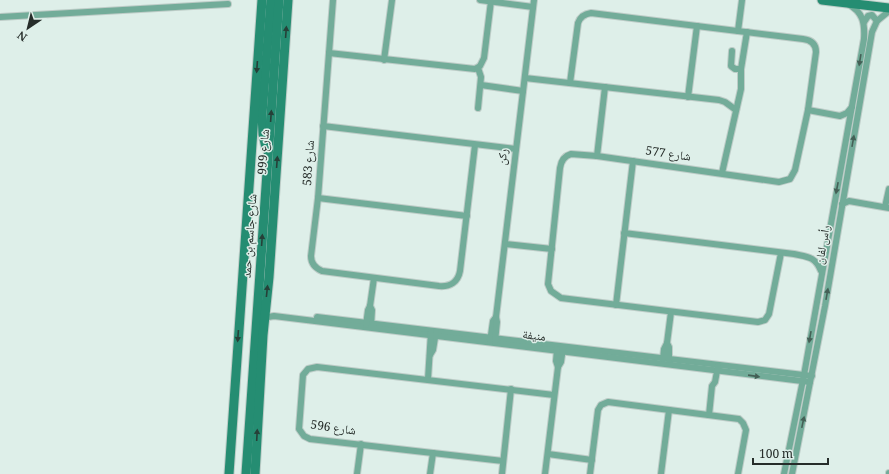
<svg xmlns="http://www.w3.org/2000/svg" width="889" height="474" font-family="Georgia,'Noto Naskh Arabic',serif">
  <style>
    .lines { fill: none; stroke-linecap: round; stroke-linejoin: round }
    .street-casing { stroke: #bdccc7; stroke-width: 8 }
    .secondary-casing { stroke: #bdccc7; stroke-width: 11 }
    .street { stroke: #72ac99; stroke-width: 6 }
    .secondary { stroke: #258d72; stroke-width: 9 }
    .oneway { fill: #264038 }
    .oneway2 { fill: #446056 }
    .labels { text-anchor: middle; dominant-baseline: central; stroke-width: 3; stroke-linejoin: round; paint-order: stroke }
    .street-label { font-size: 12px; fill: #262d2a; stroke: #deefe9 }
  </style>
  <rect width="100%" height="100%" fill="#deefe9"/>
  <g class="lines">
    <defs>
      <g id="street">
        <path d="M333,0L318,198L311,256C311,263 315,268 322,271L439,286C450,287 458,282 460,271L475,145"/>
        <path d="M480,0L533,7"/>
        <path d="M0,17L228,4"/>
        <path d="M864,22L868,16L872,15L877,21"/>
        <path d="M738,31L742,0"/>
        <path d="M732,51L731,66L735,69H741"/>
        <path d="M329,53L475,69L480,66L484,58L491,1"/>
        <path d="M384,60L392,0"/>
        <path d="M478,68L481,77L478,108"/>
        <path d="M525,78L719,100L725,102L736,110"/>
        <path d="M570,83L578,23C580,17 584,14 591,13L803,39C811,40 816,44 816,52L808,110L795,170L790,179L779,182L597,156L571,154C564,156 561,161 560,168L548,284L551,291L561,298L758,322L765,320L769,314L781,253"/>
        <path d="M481,85L523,91"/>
        <path d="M688,97L697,26"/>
        <path d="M808,110L840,116L847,113L852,107"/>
        <path d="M323,126L516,149"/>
        <path d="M597,156L605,87"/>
        <path d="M722,173L741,89V69L747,32"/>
        <path d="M318,198L467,216"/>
        <path d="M842,204L849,201L889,208"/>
        <path d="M885,207L889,189"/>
        <path d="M624,233L794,254C807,257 815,256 821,271"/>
        <path d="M505,244L552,249"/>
        <path d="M616,305L633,161"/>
        <path d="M370,306L372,310L371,326"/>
        <path d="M317,317L812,376"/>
        <path d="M264,321L268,317L274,316L810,382"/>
        <path d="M366,325L368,310L370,306L374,278"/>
        <path d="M490,342L493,321L496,317"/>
        <path d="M495,342L497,322L496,317L534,0"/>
        <path d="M430,355L433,350L436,332"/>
        <path d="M663,359L664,349L667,343"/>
        <path d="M669,360V347L667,343L671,312"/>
        <path d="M558,367L561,362L563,348"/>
        <path d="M428,379L431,332"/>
        <path d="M709,415L712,386L715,382L718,366"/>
        <path d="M548,454L592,460"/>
        <path d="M503,461L310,439L304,436L299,429L303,375L308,369L317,367L554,395"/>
        <path d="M357,474L361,444"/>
        <path d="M430,474L433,453"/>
        <path d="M502,474L511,389"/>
        <path d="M545,474L558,367L556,361L557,349"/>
        <path d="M590,474L598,410L601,405L608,402L739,419L743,423L746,430L738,474"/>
        <path d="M661,474L669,410"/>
        <path d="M784,474L804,375L864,39C865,23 863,12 848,4"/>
        <path d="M792,474L825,306L872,32L877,21L889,11"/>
        <path d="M889,474V473"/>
      </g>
      <g id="secondary">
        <path d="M822,0L889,8"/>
        <path d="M266,148L263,134L262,114L271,0"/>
        <path d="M229,474L262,0"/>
        <path d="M246,474L279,0"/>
        <path d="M255,474L263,335L269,277L288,0"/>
      </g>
    </defs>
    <use href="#street" class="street-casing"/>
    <use href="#secondary" class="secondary-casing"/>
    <use href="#street" class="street"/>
    <use href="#secondary" class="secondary"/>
  </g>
  <defs><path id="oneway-solid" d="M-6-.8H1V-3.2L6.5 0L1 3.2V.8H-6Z"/></defs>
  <g class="oneway">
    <use href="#oneway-solid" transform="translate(286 32) rotate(-86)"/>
    <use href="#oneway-solid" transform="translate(257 67) rotate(94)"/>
    <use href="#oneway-solid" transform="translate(271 116) rotate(-86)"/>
    <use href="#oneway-solid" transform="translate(277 162) rotate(-86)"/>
    <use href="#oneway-solid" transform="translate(262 240) rotate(-86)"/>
    <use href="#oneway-solid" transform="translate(267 291) rotate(-84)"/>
    <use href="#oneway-solid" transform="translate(238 336) rotate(94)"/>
    <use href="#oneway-solid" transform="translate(257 435) rotate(-87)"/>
  </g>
  <g class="oneway2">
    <use href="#oneway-solid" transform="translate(860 60) rotate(99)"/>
    <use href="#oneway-solid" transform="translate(853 141) rotate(-80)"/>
    <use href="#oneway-solid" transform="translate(837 188) rotate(101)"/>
    <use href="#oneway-solid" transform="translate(827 294) rotate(-80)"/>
    <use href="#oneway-solid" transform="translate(810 337) rotate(100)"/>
    <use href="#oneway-solid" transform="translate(754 376) rotate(8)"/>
    <use href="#oneway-solid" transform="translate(803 422) rotate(-78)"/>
  </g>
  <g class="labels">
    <g class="street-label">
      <text transform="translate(265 152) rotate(-86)">شارع 999</text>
      <text transform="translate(668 155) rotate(8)">شارع 577</text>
      <text transform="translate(504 157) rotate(-83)">ركن</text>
      <text transform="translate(310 163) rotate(-86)">شارع 583</text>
      <text transform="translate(251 236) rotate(-86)">شارع جاسم بن حمد</text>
      <text transform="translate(824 245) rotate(-80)">رأس لفان</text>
      <text transform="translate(534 337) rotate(7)">منيفة</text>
      <text transform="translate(333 429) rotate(8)">شارع 596</text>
    </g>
  </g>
  <g transform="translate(28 28) rotate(215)" stroke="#deefe9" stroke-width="3" paint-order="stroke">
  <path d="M0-3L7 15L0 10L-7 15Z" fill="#262d2a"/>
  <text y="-6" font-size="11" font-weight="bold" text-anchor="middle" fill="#262d2a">N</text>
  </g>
  <path d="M753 458v6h75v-6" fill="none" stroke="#262d2a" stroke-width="2"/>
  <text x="759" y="458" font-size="12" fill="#262d2a" stroke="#deefe9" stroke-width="3" paint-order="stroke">100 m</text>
</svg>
